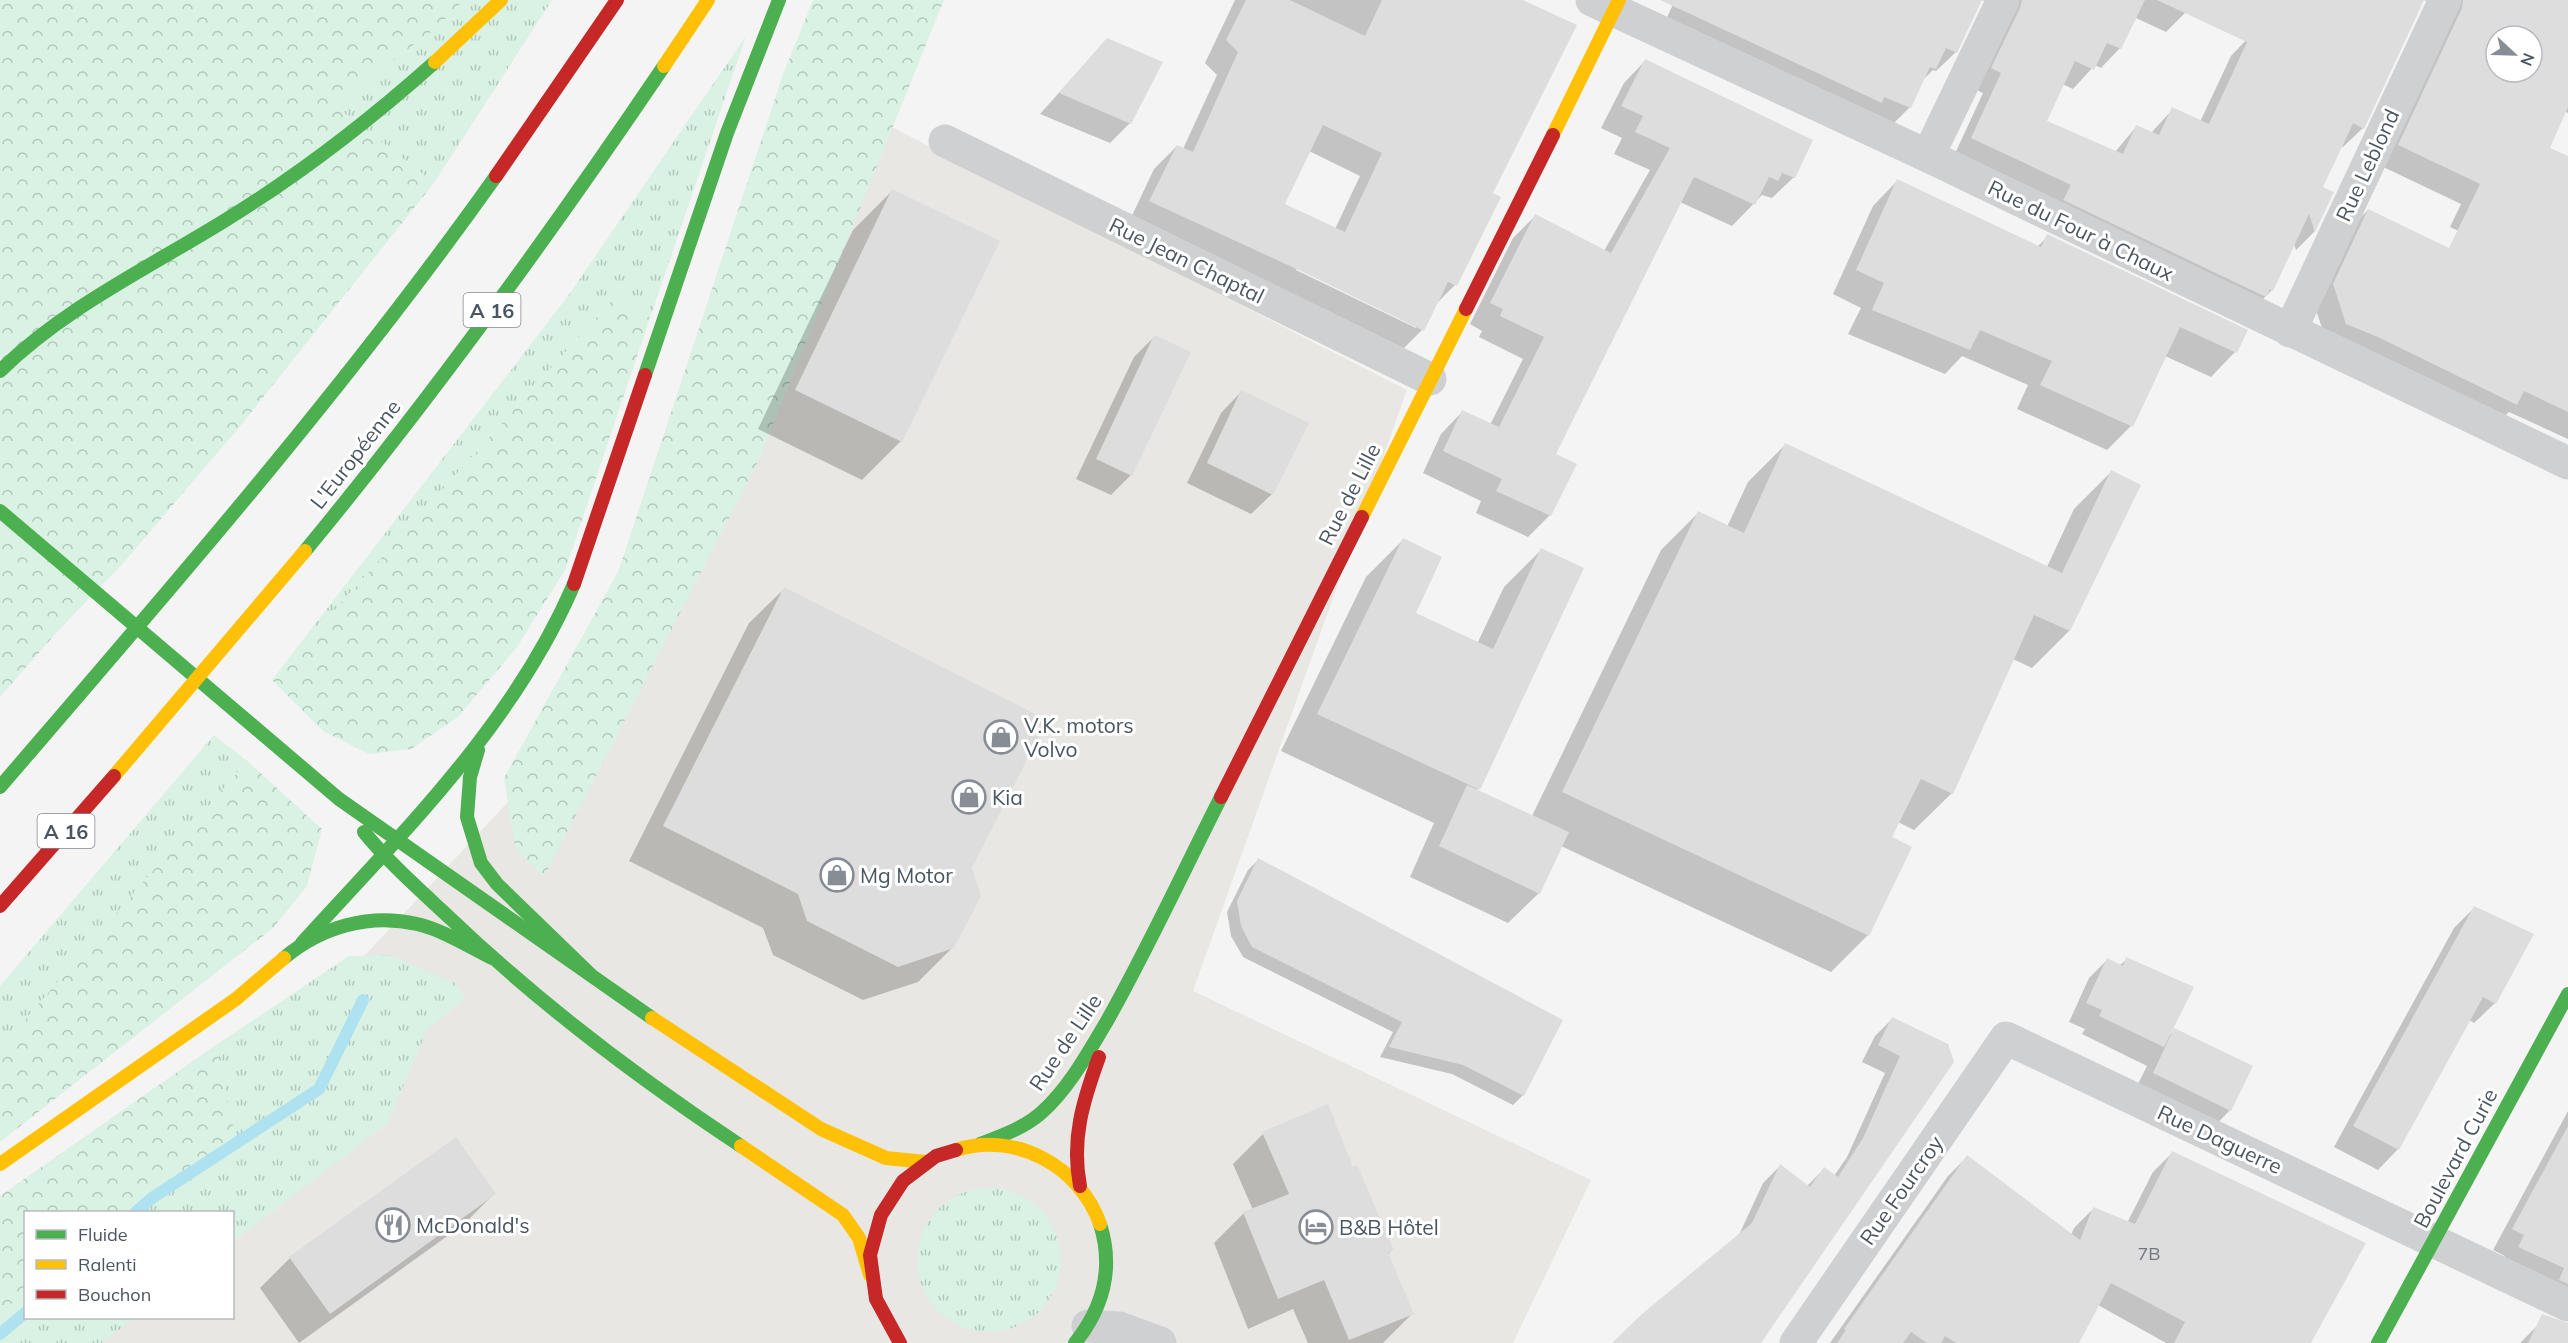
<svg xmlns="http://www.w3.org/2000/svg" width="2568" height="1343" font-family="Mulish,sans-serif">
  <style>
    .commercial { fill: #e8e7e3; fill-rule: evenodd }
    .grass { fill: url(#grass-tufts) }
    .forest { fill: url(#forest-crowns) }
    .shadow { fill: #0003; fill-rule: evenodd }
    .lines { fill: none; stroke-linecap: round; stroke-linejoin: round }
    .stream { stroke: #aee2f0; stroke-width: 12 }
    .building { fill: #ddddde; fill-rule: evenodd }
    .street { stroke: #ced0d2; stroke-width: 33 }
    .fast { stroke: #4caf50; stroke-width: 14 }
    .slow { stroke: #ffc107; stroke-width: 14 }
    .jam { stroke: #c62828; stroke-width: 14 }
    .labels { text-anchor: middle; dominant-baseline: central; stroke-width: 6; stroke-linejoin: round; paint-order: stroke }
    .number-label { font-size: 18px; fill: #707881 }
    .shield { fill: #fff; stroke: #808990; stroke-width: 1.5 }
    .shield-label { font-size: 20px; font-weight: bold; fill: #4a5661 }
    .street-label { font-size: 21px; fill: #4a5661; stroke: #fff }
    .poi-label { font-size: 21px; fill: #4a5661; stroke: #fff; text-anchor: start }
  </style>
  <defs>
    <pattern id="grass-tufts" width="24" height="20" patternUnits="userSpaceOnUse" patternTransform="scale(1.5)"><rect width="24" height="20" fill="#d9f2e3"/><path d="M3 7l-1-3M5 7V3M7 7l1-3M15 17l-1-3M17 17v-4M19 17l1-3" fill="none" stroke="#b2c7bb"/></pattern>
    <pattern id="forest-crowns" width="20" height="18" patternUnits="userSpaceOnUse" patternTransform="scale(1.5)"><rect width="20" height="18" fill="#d9f2e3"/><path d="M2 6a3 3 0 1 1 6 0M12 15a3 3 0 1 1 6 0" fill="none" stroke="#b2c7bb"/></pattern>
  </defs>
  <rect width="100%" height="100%" fill="#f4f4f4"/>
  <path class="commercial" d="M784,72L1407,390L1193,991L1591,1180L1513,1343H0V1214L341,981L507,803L619,570ZM26,1212H232V1318H26Z"/>
  <g class="grass">
    <path d="M464,0H552L434,183L334,105L436,28Z"/>
    <path d="M746,36L650,318L613,299L272,680L568,296Z"/>
    <path d="M214,735L247,761L0,1049V986Z"/>
    <path d="M389,955L455,983L466,998L427,1030L388,1123L233,1242L232,1212H142L237,1146L216,1045L349,956Z"/>
    <circle cx="989" cy="1260" r="72"/>
    <path d="M25,1294L26,1318H135L101,1343H0V1312Z"/>
  </g>
  <g class="forest">
    <path d="M0,0H464L436,28L334,105L434,183L241,425L125,561L58,631L0,697Z"/>
    <path d="M813,0H944L757,464L544,877L515,847L504,778L619,570L784,72Z"/>
    <path d="M613,299L650,318L565,570L517,647L458,717L411,749L369,754L323,731L272,680Z"/>
    <path d="M247,761L322,829L307,886L273,928L0,1142V1049Z"/>
    <path d="M216,1045L237,1146L142,1212H26L25,1294L0,1312V1196Z"/>
  </g>
  <g class="shadow">
    <path d="M1235,0H1519L1491,194L1455,285L1434,306L1422,330L1400,352L1128,224L1154,169L1177,146L1183,149L1217,75L1205,63ZM1309,151L1360,176L1335,229L1283,205ZM1297,267L1416,325V328L1296,270Z"/>
    <path d="M1675,0H2191L2185,13L2166,32L2136,18L2120,48L2101,68L2095,65L2073,89L2062,84L2045,122L2115,152L2136,127L2151,133L2173,109L2200,122L2231,56L2284,0H2568V113L2564,111L2548,148L2568,158V282L2450,227L2461,204L2379,165L2433,2L2423,0L2363,128L2343,147L2341,146L2321,187L2332,193L2314,232L2296,250L2294,244L2272,290L2253,309L1953,158L1983,93L1973,88L1992,2L1980,0L1956,52L1936,71L1933,70L1923,80L1910,107L1890,127L1663,26ZM2496,36H2532V72H2496Z"/>
    <path d="M1107,39L1130,123L1110,143L1040,114Z"/>
    <path d="M1645,61L1794,177L1772,198L1762,195L1732,226L1680,202L1554,455L1550,515L1528,537L1476,513L1481,501L1423,473L1441,434L1462,412L1490,425L1523,359L1479,337L1482,331L1470,324L1513,238L1535,216L1604,251L1650,170L1614,154L1622,138L1601,128L1624,83Z"/>
    <path d="M1897,181L2037,247L2048,236L2235,352L2211,377L2165,356L2131,426L2107,450L2017,409L2028,385L1962,356L1945,374L1848,334L1861,308L1833,294L1873,206Z"/>
    <path d="M892,191L901,441L862,480L758,429L853,230Z"/>
    <path d="M2368,210L2568,322V439L2509,412L2497,423L2327,343L2314,304L2349,229Z"/>
    <path d="M1155,336L1131,475L1111,495L1076,479L1134,357Z"/>
    <path d="M1241,392L1272,494L1251,514L1187,483L1221,413Z"/>
    <path d="M1785,445L2047,567L2074,509L2111,472L2069,631L2032,668L2013,659L1952,793L1914,830L1898,822L1890,838L1868,935L1831,972L1561,846L1539,893L1508,923L1410,877L1434,823L1281,751L1366,577L1403,540L1414,614L1477,644L1504,587L1541,550L1477,791L1532,816L1661,550L1698,513L1727,527L1748,482Z"/>
    <path d="M784,589L970,868L953,947L918,982L863,1000L773,955L763,928L629,861L749,623Z"/>
    <path d="M1258,860L1523,1095L1513,1105L1452,1074L1380,1057L1393,1032L1243,957L1231,936L1227,912L1248,870Z"/>
    <path d="M2475,907L2495,1003L2474,1023L2469,1020L2398,1149L2378,1170L2334,1147L2454,928Z"/>
    <path d="M2127,959L2169,1035L2175,1030L2230,1110L2210,1131L2133,1094L2147,1066L2082,1034L2085,1029L2069,1022L2089,978L2107,960L2119,966Z"/>
    <path d="M1892,1019L1953,1062L1759,1343H1614L1738,1237L1763,1183L1780,1166L1807,1186L1824,1169L1834,1176L1847,1157L1885,1073L1862,1062L1875,1036Z"/>
    <path d="M2568,1111V1295L2499,1267L2505,1256L2493,1250Z"/>
    <path d="M1263,1134L1352,1169L1392,1250L1387,1255L1412,1314L1383,1343H1308L1293,1309L1248,1329L1214,1243L1244,1213L1253,1210L1233,1164Z"/>
    <path d="M2172,1153L2309,1343H2166L2098,1305L2063,1343H1830L1948,1176L1967,1157L2071,1235L2074,1228L2093,1209L2127,1223L2153,1172Z"/>
    <path d="M495,1193L464,1224L299,1343L260,1288L290,1258Z"/>
    <path d="M2538,1325L2568,1339V1343H2520Z"/>
  </g>
  <g class="lines">
    <g class="stream">
      <path d="M136,1212L152,1198L319,1089L363,1000"/>
      <path d="M0,1334L26,1312"/>
    </g>
  </g>
  <g class="building">
    <path d="M1246,0H1290L1365,36L1382,0H1523L1577,25L1493,193L1501,197L1457,286L1448,282L1424,331L1303,272L1149,201L1177,145L1193,152L1238,52L1226,40ZM1323,125L1382,153L1345,232L1285,204Z"/>
    <path d="M1660,0H1982L1957,53L1946,48L1936,69L1930,67L1911,108L1884,97L1882,103Z"/>
    <path d="M2022,0H2145L2121,49L2107,43L2094,70L2075,61L2047,121L2123,154L2136,125L2159,135L2172,107L2209,124L2247,42L2157,0H2424L2364,129L2353,123L2350,130L2323,187L2334,192L2315,232L2309,214L2273,291L2270,289L2266,297L2063,200L2071,185L1971,138L2001,73L1991,68L2020,8Z"/>
    <path d="M2463,0H2568V107L2550,148L2568,156V412L2524,391L2517,405L2378,337L2346,324L2333,284L2368,209L2449,248L2480,184L2398,145L2462,8ZM2496,36H2532V72H2496Z"/>
    <path d="M1107,38L1163,62L1131,124L1059,93Z"/>
    <path d="M1645,59L1813,140L1795,178L1782,173L1778,181L1769,177L1755,205L1694,177L1556,454L1577,464L1551,516L1496,491L1502,479L1443,451L1462,410L1499,427L1544,337L1500,316L1503,309L1490,303L1535,214L1611,253L1670,148L1635,132L1643,116L1621,106Z"/>
    <path d="M1897,179L2041,247L2047,234L2248,330L2237,353L2180,327L2133,427L2040,385L2052,361L1980,330L1970,350L1872,310L1884,283L1856,270Z"/>
    <path d="M892,189L1000,241L902,442L795,390Z"/>
    <path d="M1154,335L1191,352L1132,476L1096,459Z"/>
    <path d="M1241,390L1309,423L1273,495L1207,463Z"/>
    <path d="M1785,443L2062,573L2111,470L2141,485L2070,631L2034,615L1953,794L1921,779L1892,837L1912,847L1869,936L1562,792L1698,511L1744,533Z"/>
    <path d="M1403,538L1442,557L1416,613L1493,649L1541,548L1584,568L1480,790L1317,714Z"/>
    <path d="M784,587L1047,720L972,868L981,896L954,948L898,967L807,921L798,894L663,826Z"/>
    <path d="M1467,785L1569,832L1540,894L1439,846Z"/>
    <path d="M1258,858L1563,1020L1524,1096L1463,1065L1389,1047L1402,1022L1252,947L1241,926L1237,901Z"/>
    <path d="M2474,906L2534,934L2496,1004L2483,997L2399,1150L2353,1126Z"/>
    <path d="M2126,957L2194,987L2164,1047L2099,1016L2102,1010L2086,1003L2107,958L2123,966Z"/>
    <path d="M1892,1017L1948,1044L1954,1062L1761,1343H1612L1642,1314L1752,1223L1780,1164L1810,1187L1824,1167L1838,1177L1863,1138L1900,1056L1878,1045Z"/>
    <path d="M2174,1028L2253,1066L2231,1111L2153,1073Z"/>
    <path d="M1328,1104L1353,1167L1357,1165L1394,1250L1388,1253L1414,1314L1349,1340L1324,1280L1278,1299L1243,1212L1289,1194L1262,1132Z"/>
    <path d="M2568,1126V1284L2559,1280L2564,1268L2518,1247L2524,1235L2512,1229Z"/>
    <path d="M456,1137L496,1194L330,1314L289,1257Z"/>
    <path d="M2172,1151L2366,1243L2311,1343H2174L2185,1322L2111,1283L2079,1343H1956L1945,1336L1941,1343H1927L1911,1332L1903,1343H1837L1846,1330L1844,1329L1967,1155L2080,1240L2093,1207L2135,1224Z"/>
    <path d="M2542,1314L2568,1323V1343H2528Z"/>
  </g>
  <g class="lines">
    <g class="street">
      <path d="M1592,0L1928,156L2568,463"/>
      <path d="M945,141L1430,379"/>
      <path d="M1928,156L2003,0"/>
      <path d="M2290,331L2445,0"/>
      <path d="M1088,1326L1119,1328L1160,1343"/>
      <path d="M1796,1343L2006,1038L2568,1305"/>
    </g>
    <g class="fast">
      <path d="M0,371C64,308 148,268 224,221C299,175 369,121 435,62"/>
      <path d="M645,375L727,133L779,0"/>
      <path d="M0,511L339,799L652,1018"/>
      <path d="M305,551C433,396 551,233 664,66"/>
      <path d="M478,750L470,777L467,817L481,863L497,884L591,975"/>
      <path d="M0,787C171,588 344,390 496,176"/>
      <path d="M364,832C390,864 421,891 451,919C540,1004 638,1078 741,1146"/>
      <path d="M302,943C403,832 514,724 574,584"/>
      <path d="M284,958C321,927 369,913 417,924C443,930 468,946 492,958"/>
      <path d="M980,1144C1001,1136 1024,1128 1041,1113C1069,1088 1088,1053 1107,1021C1148,948 1183,872 1221,797"/>
      <path d="M1075,1343C1103,1308 1114,1268 1100,1224"/>
      <path d="M2378,1343L2568,994"/>
    </g>
    <g class="slow">
      <path d="M435,62L501,0"/>
      <path d="M664,66L708,0"/>
      <path d="M1553,135L1619,0"/>
      <path d="M1362,517L1466,309"/>
      <path d="M114,776L305,551"/>
      <path d="M652,1018L821,1129L886,1158L926,1162"/>
      <path d="M741,1146L843,1215L859,1238L870,1275"/>
      <path d="M956,1150C1015,1131 1080,1166 1100,1224"/>
      <path d="M0,1164L236,999L284,958"/>
    </g>
    <g class="jam">
      <path d="M496,176L617,0"/>
      <path d="M1466,309L1553,135"/>
      <path d="M574,584L645,375"/>
      <path d="M1221,797L1362,517"/>
      <path d="M0,906L114,776"/>
      <path d="M1080,1186C1071,1139 1083,1101 1099,1057"/>
      <path d="M900,1343L876,1299L870,1255L881,1215L903,1181L936,1156L956,1150"/>
    </g>
  </g>
  <defs>
    <symbol id="shop-ring" viewBox="-11 -11 22 22"><circle r="9.5" fill="#fff" stroke="#868d94" stroke-width="1.5"/><path d="M-5-2.5h2.3a2.7 3.5 0 0 1 5.4 0H5L5.5 6h-11ZM-1.5-2.5h3a1.5 2.3 0 0 0-3 0Z" fill="#868d94"/></symbol>
    <symbol id="restaurant-ring" viewBox="-11 -11 22 22"><circle r="9.5" fill="#fff" stroke="#868d94" stroke-width="1.5"/><path d="M-5-6h1v4h1v-4h1v4h1v-4h1v5L-1.5 .5V6h-2V.5L-5-1ZM5-6V6H3V1.5H1.5Q1.5-4 5-6Z" fill="#868d94"/></symbol>
    <symbol id="hotel-ring" viewBox="-11 -11 22 22"><circle r="9.5" fill="#fff" stroke="#868d94" stroke-width="1.5"/><path d="M-6-4.5h1.5V1H6V5H4.5V3h-9V5H-6ZM-4 0a1.8 1.8 0 1 1 3.6 0ZM.5 0V-2.5h3Q6-2.5 6 0Z" fill="#868d94"/></symbol>
  </defs>
  <g fill-rule="evenodd">
    <use href="#shop-ring" x="982" y="718" width="38" height="38"/>
    <use href="#shop-ring" x="950" y="778" width="38" height="38"/>
    <use href="#shop-ring" x="818" y="856" width="38" height="38"/>
    <use href="#restaurant-ring" x="374" y="1206" width="38" height="38"/>
    <use href="#hotel-ring" x="1297" y="1208" width="38" height="38"/>
  </g>
  <g class="labels">
    <g class="number-label">
      <text x="2149" y="1253">7B</text>
    </g>
    <g class="shield">
      <rect x="463.5" y="293" width="57" height="34" rx="4.5"/>
      <rect x="37.5" y="814" width="57" height="34" rx="4.5"/>
    </g>
    <g class="shield-label">
      <text x="492" y="310">A 16</text>
      <text x="66" y="831">A 16</text>
    </g>
    <g class="street-label">
      <text transform="translate(2367 165) rotate(-65)">Rue Leblond</text>
      <text transform="translate(2081 230) rotate(26)">Rue du Four à Chaux</text>
      <text transform="translate(1187 260) rotate(26)">Rue Jean Chaptal</text>
      <text transform="translate(355 454) rotate(-52)">L'Européenne</text>
      <text transform="translate(1349 494) rotate(-63)">Rue de Lille</text>
      <text transform="translate(1065 1042) rotate(-56)">Rue de Lille</text>
      <text transform="translate(2220 1139) rotate(25)">Rue Daguerre</text>
      <text transform="translate(2455 1158) rotate(-62)">Boulevard Curie</text>
      <text transform="translate(1901 1190) rotate(-55)">Rue Fourcroy</text>
    </g>
    <g class="poi-label">
      <text x="1024" y="725">V.K. motors<tspan x="1024" dy="24">Volvo</tspan></text>
      <text x="992" y="797">Kia</text>
      <text x="860" y="875">Mg Motor</text>
      <text x="416" y="1225">McDonald's</text>
      <text x="1339" y="1227">B&amp;B Hôtel</text>
    </g>
  </g>
  <rect x="24" y="1211" width="210" height="108" fill="#ffffff" stroke="#b7bbc0" stroke-width="1.5"/>
  <rect x="36" y="1230" width="30" height="9" fill="#4caf50" stroke="#b7bbc0" stroke-width="1.5"/>
  <text x="78" y="1241" font-size="18" fill="#4a5661">Fluide</text>
  <rect x="36" y="1260" width="30" height="9" fill="#ffc107" stroke="#b7bbc0" stroke-width="1.5"/>
  <text x="78" y="1271" font-size="18" fill="#4a5661">Ralenti</text>
  <rect x="36" y="1290" width="30" height="9" fill="#c62828" stroke="#b7bbc0" stroke-width="1.5"/>
  <text x="78" y="1301" font-size="18" fill="#4a5661">Bouchon</text>
  <g transform="translate(2514 54) rotate(112)"><circle r="28" fill="#ffffff" stroke="#b7bbc0" stroke-width="1.5"/>
  <path d="M0-4.5L10 22L0 15L-10 22Z" fill="#868d94"/>
  <text y="-9" font-size="16" font-weight="bold" text-anchor="middle" fill="#4a5661">N</text>
  </g>
</svg>
